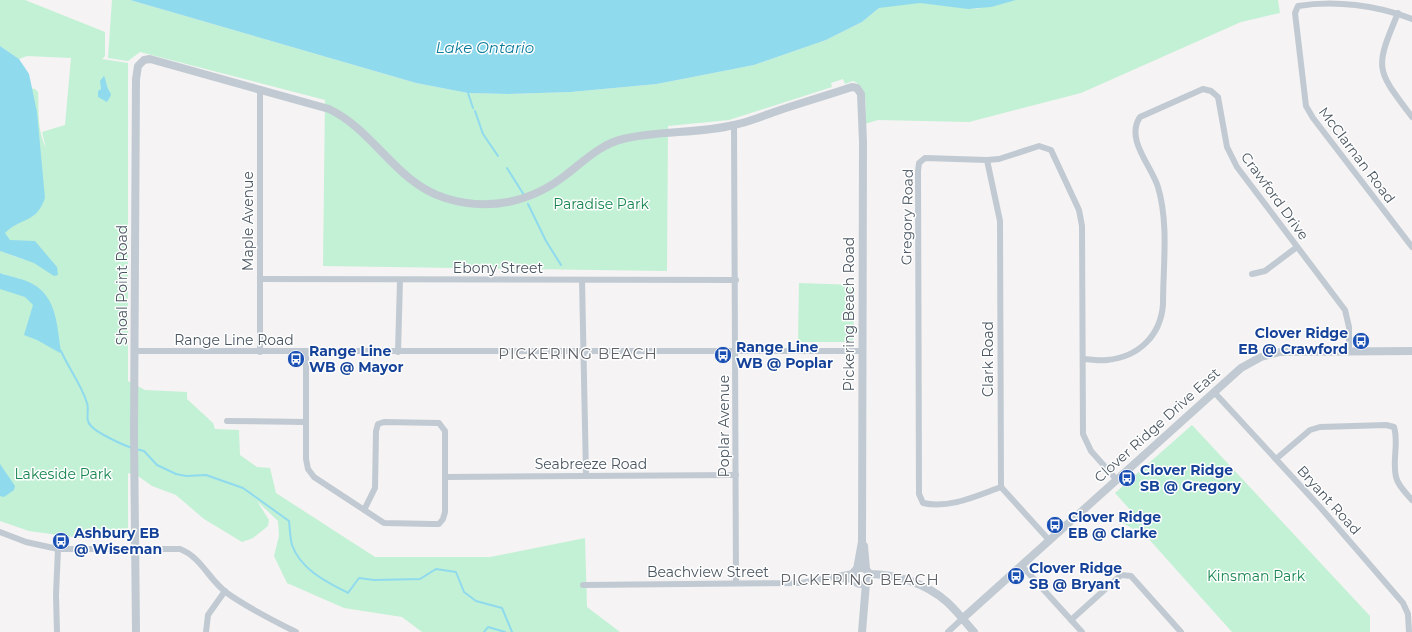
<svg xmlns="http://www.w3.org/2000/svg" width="1412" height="632" font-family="Montserrat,sans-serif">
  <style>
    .green { fill: #c3f1d5 }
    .water { fill: #90daee }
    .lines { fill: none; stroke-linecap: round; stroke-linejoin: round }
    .stream { stroke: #90daee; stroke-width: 2 }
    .minor { stroke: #c1cad2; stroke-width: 6 }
    .tertiary { stroke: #c1cad2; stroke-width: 8 }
    .labels { text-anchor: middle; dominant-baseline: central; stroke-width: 3; stroke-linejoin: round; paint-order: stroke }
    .street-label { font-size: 14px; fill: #4a5661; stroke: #fff }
    .park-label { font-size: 14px; fill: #17864f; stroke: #fff }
    .transit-label { font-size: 14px; font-weight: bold; fill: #164399; stroke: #fff; text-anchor: start }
    .water-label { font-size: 15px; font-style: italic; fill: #0c7c9b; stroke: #fff }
    .neighbourhood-label { font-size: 15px; letter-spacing: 1px; fill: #5f6368; stroke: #fff }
  </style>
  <rect width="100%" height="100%" fill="#f5f3f3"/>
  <g class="green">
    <path d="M0,0H25L105,32V56L102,59L128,63V381L145,390L187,392V399L213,423L215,429L239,430L240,455L257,467L270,468L276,493L375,557H490L585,538L587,607L620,632H422L402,617L344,608L287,583L274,556L279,536L278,521L257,501L269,520L268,526L253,538L242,542L204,519L176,495L152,486L138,476L128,473V535L80,538L29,531L0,521V283L35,285L0,273V251L25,260L5,243V227L29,88L35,89L38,92C39,112 37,130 46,148L42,132L65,125L71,58L27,56L19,59L0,46Z"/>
    <path d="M112,0H130L416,83L468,93L507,94L571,92L657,84L754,65L826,40L862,22L879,8L907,0L936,2L977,9L1004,0H1278L1280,13L1241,22L1081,93L969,122L878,120L865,124C865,110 870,87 853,81L845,84L843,79L831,83L832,87L729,120L668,126L667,271L323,266L325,100L140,52L128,61L108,58Z"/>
    <path d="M799,283L855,285L853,342H798Z"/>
    <path d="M1192,425L1370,616V632H1232L1147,537L1121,522L1133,513L1115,493Z"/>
  </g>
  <g class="water">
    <path d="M130,0H1016L991,7L968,9L920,3L879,8L862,22L826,40L754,65L657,84L571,92L507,94L468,93L416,83Z"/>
    <path d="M0,46L19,59L29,74L37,112L45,198C36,224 21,217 5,233L10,240L35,241L57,267L58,275L54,276L34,263L0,251Z"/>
    <path d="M104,76C106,80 106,83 107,86C110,95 114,92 107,102L98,97V91L101,89L100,81Z"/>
    <path d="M0,273C11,277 26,279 36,286C57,300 57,327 61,351L60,353L37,340L24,335L33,305L25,297L0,289Z"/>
    <path d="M0,464L15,486L14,490L4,497L0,496Z"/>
  </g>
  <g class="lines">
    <g class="stream">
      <path d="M468,93L473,108"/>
      <path d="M475,111L483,134L498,156"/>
      <path d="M507,168L524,195"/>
      <path d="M528,204L546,241L561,265"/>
      <path d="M61,351C69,369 81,384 87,403C90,412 84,419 91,426C97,433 123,445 132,448"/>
      <path d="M136,449L144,451L157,465L176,474L186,476L206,475L243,488L289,521C290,529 290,538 292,545C301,570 327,582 348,593L359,578L374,580L420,579L436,569L456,572L464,592L476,601L502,608L512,632"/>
      <path d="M484,632L488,627L505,632"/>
    </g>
    <g class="minor">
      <path d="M1398,13C1374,70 1376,69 1412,117"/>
      <path d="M1412,19C1377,5 1334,0 1298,6L1295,13L1306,106L1313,118L1412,247"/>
      <path d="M260,89V352"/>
      <path d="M734,125L736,583"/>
      <path d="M987,160L1000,221L1001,487L1049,540"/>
      <path d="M1252,274L1265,271L1297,247"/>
      <path d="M260,279L736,280"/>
      <path d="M582,280L586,475"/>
      <path d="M135,351H861"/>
      <path d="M306,352V459L308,469L314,477L384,523L432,524H439L443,519L445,512V431L439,423L384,422L378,424L376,431L375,488L364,510"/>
      <path d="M398,352L400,280"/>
      <path d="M1083,359C1091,359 1099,361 1107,360C1139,357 1161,335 1163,304C1163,266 1169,224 1158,187C1151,165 1125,139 1140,117L1203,89L1211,91L1218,97L1227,147L1237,167L1345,310L1349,327V351"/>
      <path d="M1214,392L1320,507L1403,603L1408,614L1409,632"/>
      <path d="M227,421L305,422"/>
      <path d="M1276,459L1310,430L1320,427L1386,425L1394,427C1399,443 1392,460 1396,477C1398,486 1406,493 1412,500"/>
      <path d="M446,477L736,475"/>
      <path d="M1001,487C976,496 949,509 923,503L919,494L918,171L919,163L925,158L987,160L999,159L1039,146L1051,150L1079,210L1082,226L1083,434L1091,451L1116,479"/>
      <path d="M0,532L26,542L58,549H180C201,557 209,580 227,593C248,608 272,620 296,632"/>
      <path d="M1022,566L1082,632"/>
      <path d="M835,578L853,580"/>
      <path d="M583,585L801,583L853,573"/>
      <path d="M1071,620L1121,575L1131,576L1181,632"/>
      <path d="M57,632L56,595L58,549"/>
      <path d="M206,632L208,615L225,591"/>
      <path d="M948,632L962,619"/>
    </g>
    <g class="tertiary">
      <path d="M864,546L866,569"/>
      <circle cx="861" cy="576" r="8"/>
      <path d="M869,574C895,574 926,583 947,602C957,611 965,622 974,632"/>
      <path d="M962,619L1241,368L1261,357L1280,352L1412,351"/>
      <path d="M136,632L134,434L136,79L138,66L144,60L150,59L329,109C375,131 395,182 445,198C489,212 532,202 567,174C584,161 601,144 623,139C659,130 698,134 734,125C750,122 765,115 780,110C804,102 828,95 852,87L857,88L861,94L863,142L862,542L857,569"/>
      <path d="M862,632L866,583"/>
    </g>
  </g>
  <defs>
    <symbol id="bus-disc" viewBox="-11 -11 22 22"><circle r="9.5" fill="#1a4fb4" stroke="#fff"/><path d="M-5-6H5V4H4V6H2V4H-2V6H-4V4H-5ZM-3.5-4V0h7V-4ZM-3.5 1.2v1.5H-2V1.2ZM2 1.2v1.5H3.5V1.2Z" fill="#fff"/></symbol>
  </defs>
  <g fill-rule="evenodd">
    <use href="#bus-disc" x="1351" y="331" width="20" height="20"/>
    <use href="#bus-disc" x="713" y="345" width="20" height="20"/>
    <use href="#bus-disc" x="286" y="349" width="20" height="20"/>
    <use href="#bus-disc" x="1117" y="468" width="20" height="20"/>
    <use href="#bus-disc" x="1045" y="515" width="20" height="20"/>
    <use href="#bus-disc" x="51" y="531" width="20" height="20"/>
    <use href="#bus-disc" x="1006" y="566" width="20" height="20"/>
  </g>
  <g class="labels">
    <g class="street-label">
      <text transform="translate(1357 155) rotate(53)">McClarnan Road</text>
      <text transform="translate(1275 196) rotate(54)">Crawford Drive</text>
      <text transform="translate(907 217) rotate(-89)">Gregory Road</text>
      <text transform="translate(248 221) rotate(-90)">Maple Avenue</text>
      <text x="498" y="268">Ebony Street</text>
      <text transform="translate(122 285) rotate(-90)">Shoal Point Road</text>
      <text transform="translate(849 314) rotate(-90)">Pickering Beach Road</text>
      <text x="234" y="340">Range Line Road</text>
      <text transform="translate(988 359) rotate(-90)">Clark Road</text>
      <text transform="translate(1157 425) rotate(-42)">Clover Ridge Drive East</text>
      <text transform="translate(724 426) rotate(-90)">Poplar Avenue</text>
      <text x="591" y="464">Seabreeze Road</text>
      <text transform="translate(1329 500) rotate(48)">Bryant Road</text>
      <text x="708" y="572">Beachview Street</text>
    </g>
    <g class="park-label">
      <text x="601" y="204">Paradise Park</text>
      <text x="63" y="474">Lakeside Park</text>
      <text x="1256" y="576">Kinsman Park</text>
    </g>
    <g class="transit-label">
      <text x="1348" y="333" text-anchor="end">Clover Ridge<tspan x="1348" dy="16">EB @ Crawford</tspan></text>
      <text x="736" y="347">Range Line<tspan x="736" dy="16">WB @ Poplar</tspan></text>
      <text x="309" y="351">Range Line<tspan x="309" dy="16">WB @ Mayor</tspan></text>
      <text x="1140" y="470">Clover Ridge<tspan x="1140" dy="16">SB @ Gregory</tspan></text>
      <text x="1068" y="517">Clover Ridge<tspan x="1068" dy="16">EB @ Clarke</tspan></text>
      <text x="74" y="533">Ashbury EB<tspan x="74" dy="16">@ Wiseman</tspan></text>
      <text x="1029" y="568">Clover Ridge<tspan x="1029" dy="16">SB @ Bryant</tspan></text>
    </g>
    <g class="water-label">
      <text x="485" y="47">Lake Ontario</text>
    </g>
    <g class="neighbourhood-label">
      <text x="578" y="353">PICKERING BEACH</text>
      <text x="860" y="579">PICKERING BEACH</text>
    </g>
  </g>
</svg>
